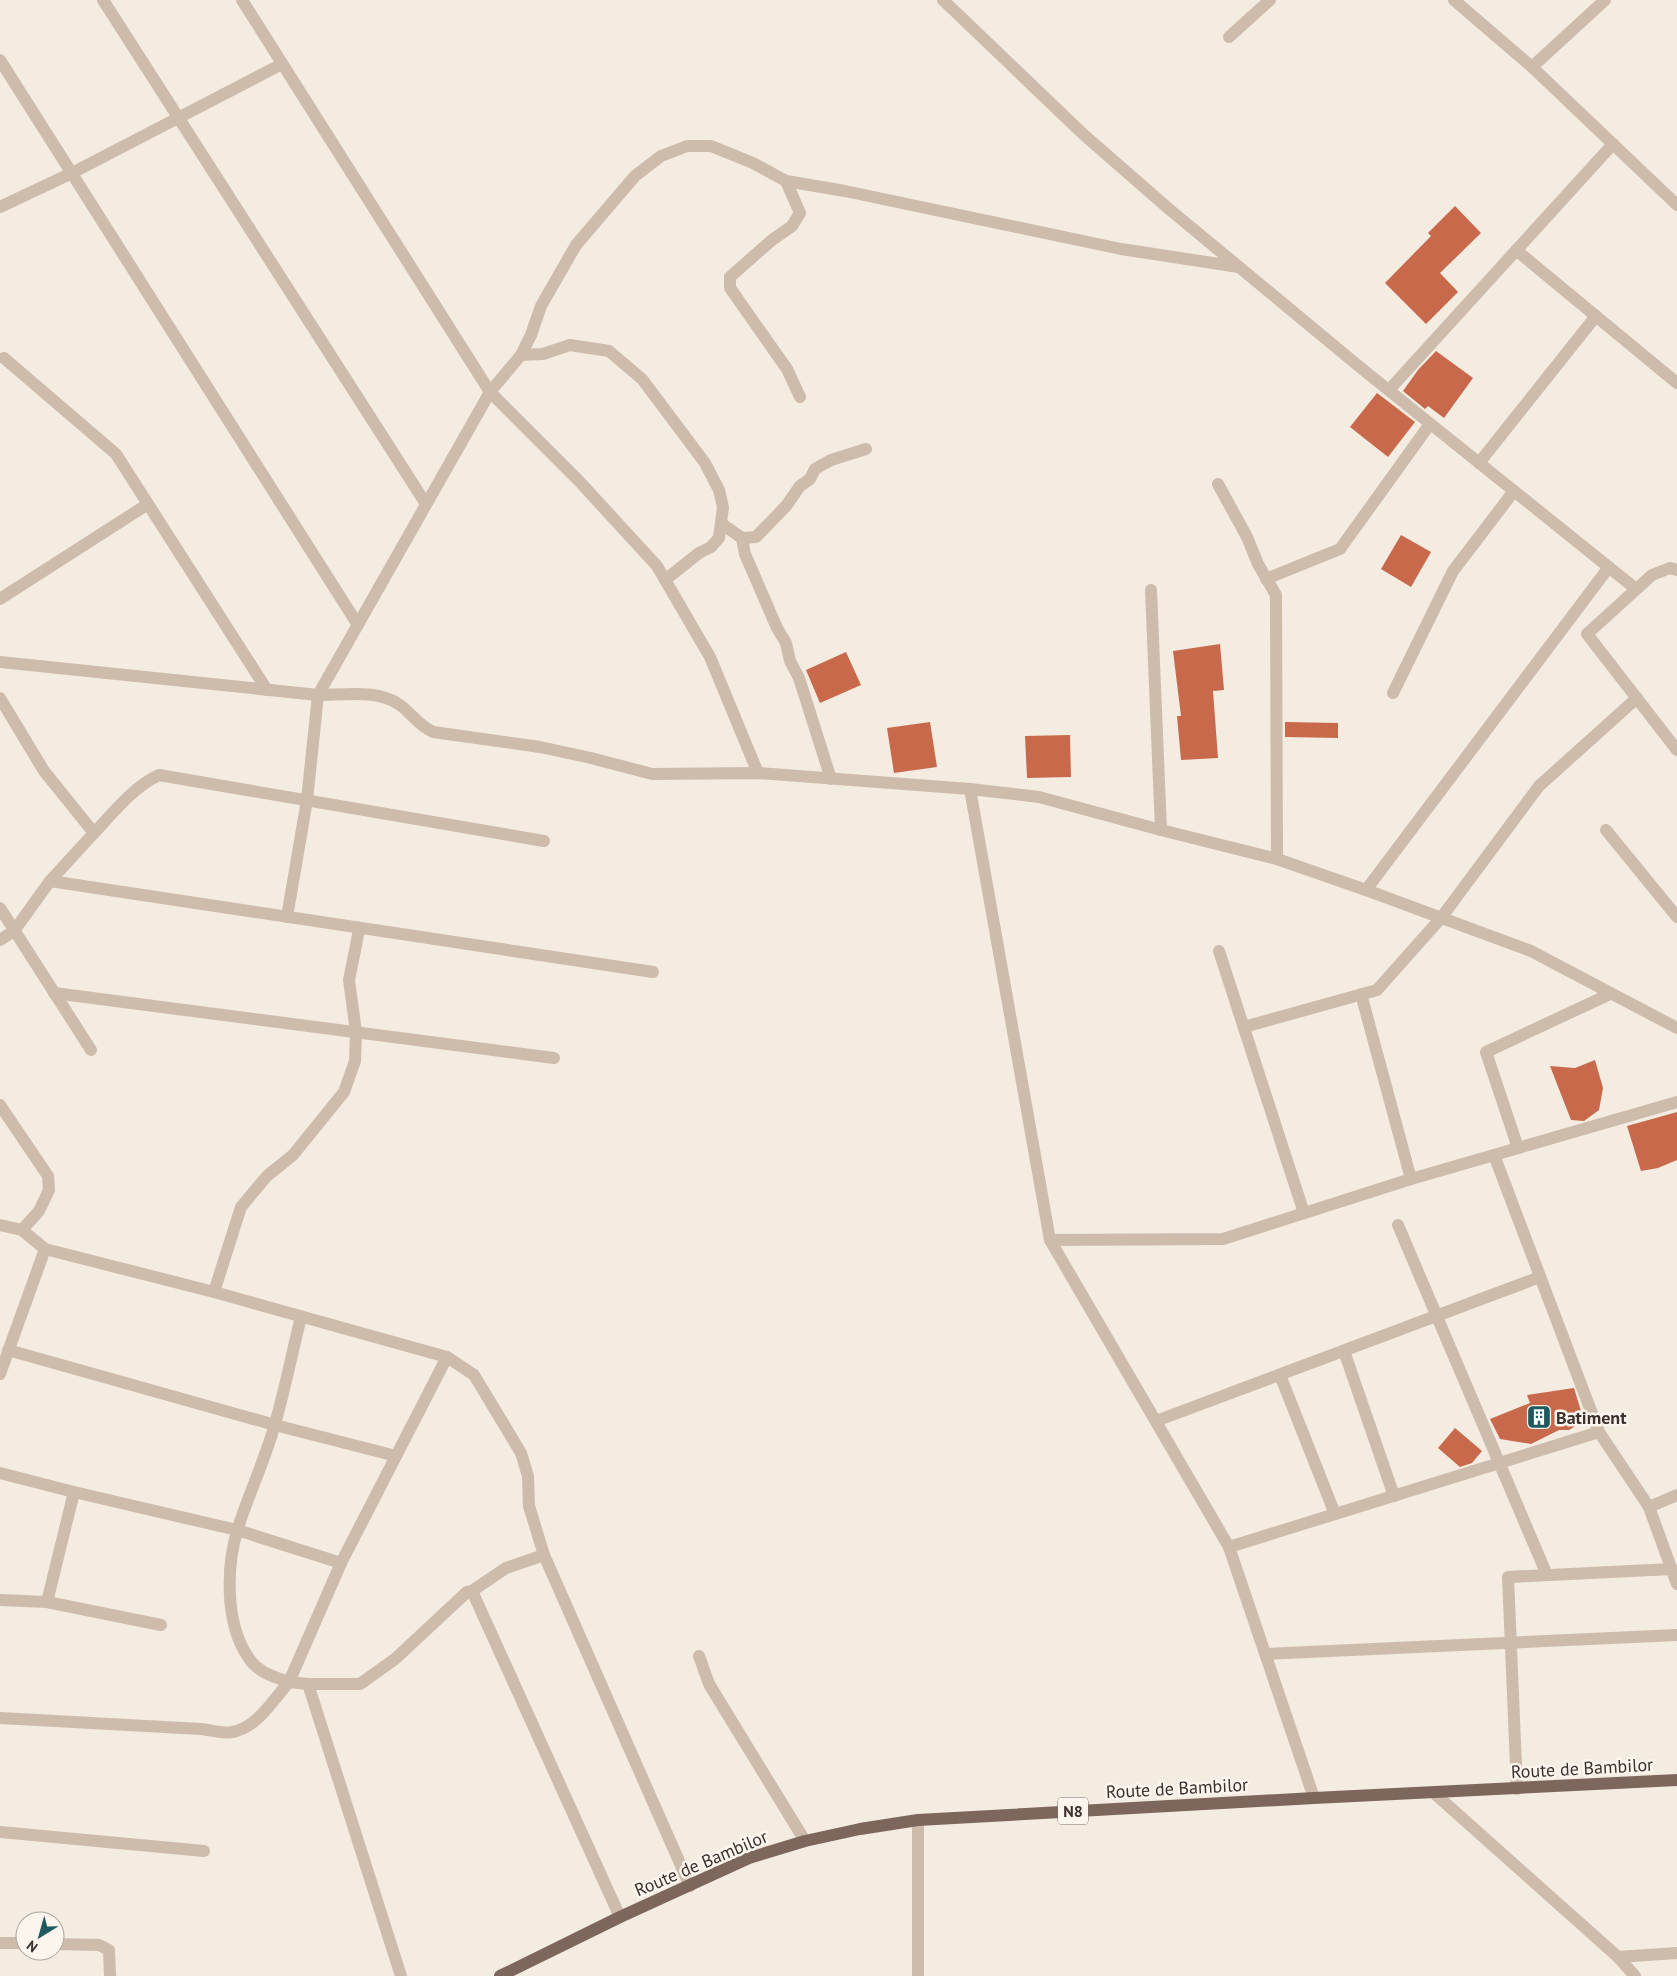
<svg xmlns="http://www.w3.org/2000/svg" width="1677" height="1976" font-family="'PT Sans',sans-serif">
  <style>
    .building { fill: #c8694b }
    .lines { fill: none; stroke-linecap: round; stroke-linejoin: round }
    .minor { stroke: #cdbbac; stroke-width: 12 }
    .major { stroke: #7d675c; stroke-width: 12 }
    .labels { text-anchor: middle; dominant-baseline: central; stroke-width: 5; stroke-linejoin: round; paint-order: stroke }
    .shield { fill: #fbf5ee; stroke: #756b66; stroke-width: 1 }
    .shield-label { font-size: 16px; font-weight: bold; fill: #3b302b }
    .poi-label { font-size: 18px; font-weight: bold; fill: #3b302b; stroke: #fbf5ee; text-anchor: start }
    .street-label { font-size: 18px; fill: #3b302b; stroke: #fbf5ee }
  </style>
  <rect width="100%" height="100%" fill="#f4ebe1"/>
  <g class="building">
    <path d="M1455,206L1481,233L1440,273L1458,292L1426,324L1385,283L1431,236L1428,233Z"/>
    <path d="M1436,351L1473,378L1444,418L1428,406L1425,409L1403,391L1418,370Z"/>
    <path d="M1377,393L1415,422L1388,457L1350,427Z"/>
    <path d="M1401,535L1431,552L1411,587L1381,569Z"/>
    <path d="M1220,644L1224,690L1213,691L1218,758L1181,760L1177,716H1181L1173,651Z"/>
    <path d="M846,652L861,685L820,703L806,670Z"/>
    <path d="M930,722L937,767L894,773L887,728Z"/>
    <path d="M1285,722L1338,723V738L1285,737Z"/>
    <path d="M1070,735L1071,777L1027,778L1025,736Z"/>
    <path d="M1595,1060L1603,1088L1599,1110L1584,1121L1571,1120L1550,1066L1575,1068Z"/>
    <path d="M1677,1112V1160L1658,1168L1641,1171L1627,1126Z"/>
    <path d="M1574,1388L1584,1421L1569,1430H1559L1531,1444L1500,1439L1490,1419L1530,1403L1527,1395Z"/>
    <path d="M1455,1428L1482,1451L1472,1463L1460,1467L1438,1448Z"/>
  </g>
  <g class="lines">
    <g class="minor">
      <path d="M103,0L426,504"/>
      <path d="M242,0L490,392L579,481L657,566L710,657L758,773"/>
      <path d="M943,0L1083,134L1169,209L1361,368L1636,589"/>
      <path d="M1454,0L1532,67L1677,205"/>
      <path d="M1229,37L1270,0"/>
      <path d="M0,60L358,625"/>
      <path d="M1532,67L1605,0"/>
      <path d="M786,181L800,213L792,226L772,240L730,277V288L787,369L800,397"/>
      <path d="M0,207L72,173L282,64"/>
      <path d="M1516,250L1677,383"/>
      <path d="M521,355L543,354L570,345L609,351L642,379L705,463L719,490L723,507L719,538L711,547L699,553L665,580"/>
      <path d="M4,358L116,454L267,690"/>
      <path d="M1389,390L1613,144"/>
      <path d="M1479,463L1596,316"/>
      <path d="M1218,484L1247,537L1258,564L1276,595L1277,859"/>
      <path d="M722,524L742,538L756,537L786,506L800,486L810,479L815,469L831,460L866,449"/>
      <path d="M742,538L745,554L777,628L786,643L790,661L799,678L831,779"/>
      <path d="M1677,570L1670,568L1652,575L1587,634L1677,750"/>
      <path d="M1266,579L1340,549L1430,424"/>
      <path d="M1151,590L1161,830"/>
      <path d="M0,599L148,504"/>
      <path d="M0,662L318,695C343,695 378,689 400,705C412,714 418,725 433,732L540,747L591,758L652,774L758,773L970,789L1039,797L1161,830L1277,859L1366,890L1531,951L1677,1028"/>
      <path d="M1393,693L1453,571L1514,491"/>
      <path d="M0,698L44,771L94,833L50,881L14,931L0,940"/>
      <path d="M970,789L1050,1240L1229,1547L1314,1798"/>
      <path d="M1606,830L1677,917"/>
      <path d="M94,833C113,813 133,787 159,775L544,841"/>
      <path d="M50,881C251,912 452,943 653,972"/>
      <path d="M1366,890L1609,567"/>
      <path d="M0,908L91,1050"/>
      <path d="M287,917L307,800L318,695L490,392L521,355L531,335L541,306L576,245L635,176L661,156L687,146H711L753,163L786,181L845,191L1121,249L1239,267"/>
      <path d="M1219,951L1304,1213"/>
      <path d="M54,993L554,1058"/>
      <path d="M1361,994L1411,1179"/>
      <path d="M1244,1027L1377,990L1441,918L1539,786L1637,698"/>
      <path d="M0,1105L48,1176L49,1190L39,1211L22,1230"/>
      <path d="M1518,1148L1486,1052L1610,994"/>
      <path d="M1494,1155L1599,1432L1649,1507L1677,1495"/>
      <path d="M0,1225L22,1230L45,1249L214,1292L447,1357L474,1375L521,1453L528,1476L529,1506L544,1555L506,1568L472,1591L467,1592L395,1659L360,1684H308L289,1682C273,1700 257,1728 232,1732C223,1734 211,1730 201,1729L0,1718"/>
      <path d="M1398,1225L1547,1575"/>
      <path d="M1050,1240L1223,1239L1411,1179L1677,1102"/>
      <path d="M214,1292L241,1207L267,1176L293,1155L344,1092L355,1061L356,1032L349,980L359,930"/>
      <path d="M301,1317C292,1353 285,1389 275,1424C265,1460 249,1493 238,1528C226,1566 225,1623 248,1657C257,1672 274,1677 289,1682L341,1563L447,1357"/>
      <path d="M8,1350L275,1425L396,1456"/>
      <path d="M1344,1351L1394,1496"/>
      <path d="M0,1374L45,1249"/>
      <path d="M1280,1375L1335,1514"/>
      <path d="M1156,1421L1540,1277"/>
      <path d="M0,1473L74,1492L237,1530L341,1563"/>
      <path d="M1649,1507L1677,1584"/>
      <path d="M1229,1547L1599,1432"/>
      <path d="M544,1555L690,1886"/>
      <path d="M472,1591L620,1917"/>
      <path d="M0,1600L47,1602L161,1625"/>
      <path d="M47,1602L74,1492"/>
      <path d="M1266,1654L1677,1635"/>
      <path d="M699,1656L709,1684L805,1841"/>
      <path d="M308,1684L401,1976"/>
      <path d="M1517,1789L1508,1577L1672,1569"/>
      <path d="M1434,1793L1618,1957L1635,1976"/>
      <path d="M0,1832L204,1851"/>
      <path d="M0,1943H25"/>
      <path d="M55,1944L99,1945L109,1950L110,1976"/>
      <path d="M1618,1957L1677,1953"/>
      <path d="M918,1976V1820"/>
    </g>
    <path class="major" d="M500,1976L620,1917L749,1858L805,1841L860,1829L918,1820L1314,1798L1677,1780"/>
  </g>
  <defs>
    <symbol id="building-square" viewBox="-11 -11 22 22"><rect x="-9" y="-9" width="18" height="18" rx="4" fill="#1f5a5e" stroke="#fbf5ee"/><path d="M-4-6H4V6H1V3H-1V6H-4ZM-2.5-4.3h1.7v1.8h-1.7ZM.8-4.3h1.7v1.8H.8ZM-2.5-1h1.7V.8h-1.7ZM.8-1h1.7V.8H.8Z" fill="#fff"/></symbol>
  </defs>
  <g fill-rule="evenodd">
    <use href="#building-square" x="1525" y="1403" width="28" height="28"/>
  </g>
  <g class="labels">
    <rect class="shield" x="1058" y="1797.5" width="30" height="27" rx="4"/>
    <g class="shield-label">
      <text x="1073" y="1811">N8</text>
    </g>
    <g class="poi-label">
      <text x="1556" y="1417">Batiment</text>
    </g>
    <g class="street-label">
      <text transform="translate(1582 1768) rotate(-3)">Route de Bambilor</text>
      <text transform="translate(1177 1788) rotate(-3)">Route de Bambilor</text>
      <text transform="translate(701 1863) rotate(-23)">Route de Bambilor</text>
    </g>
  </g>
  <g transform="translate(40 1936) rotate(217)"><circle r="24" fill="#fbf5ee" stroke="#aea6a0"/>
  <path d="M0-4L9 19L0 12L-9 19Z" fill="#1f5a5e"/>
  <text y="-8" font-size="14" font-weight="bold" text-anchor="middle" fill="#3b302b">N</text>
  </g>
</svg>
